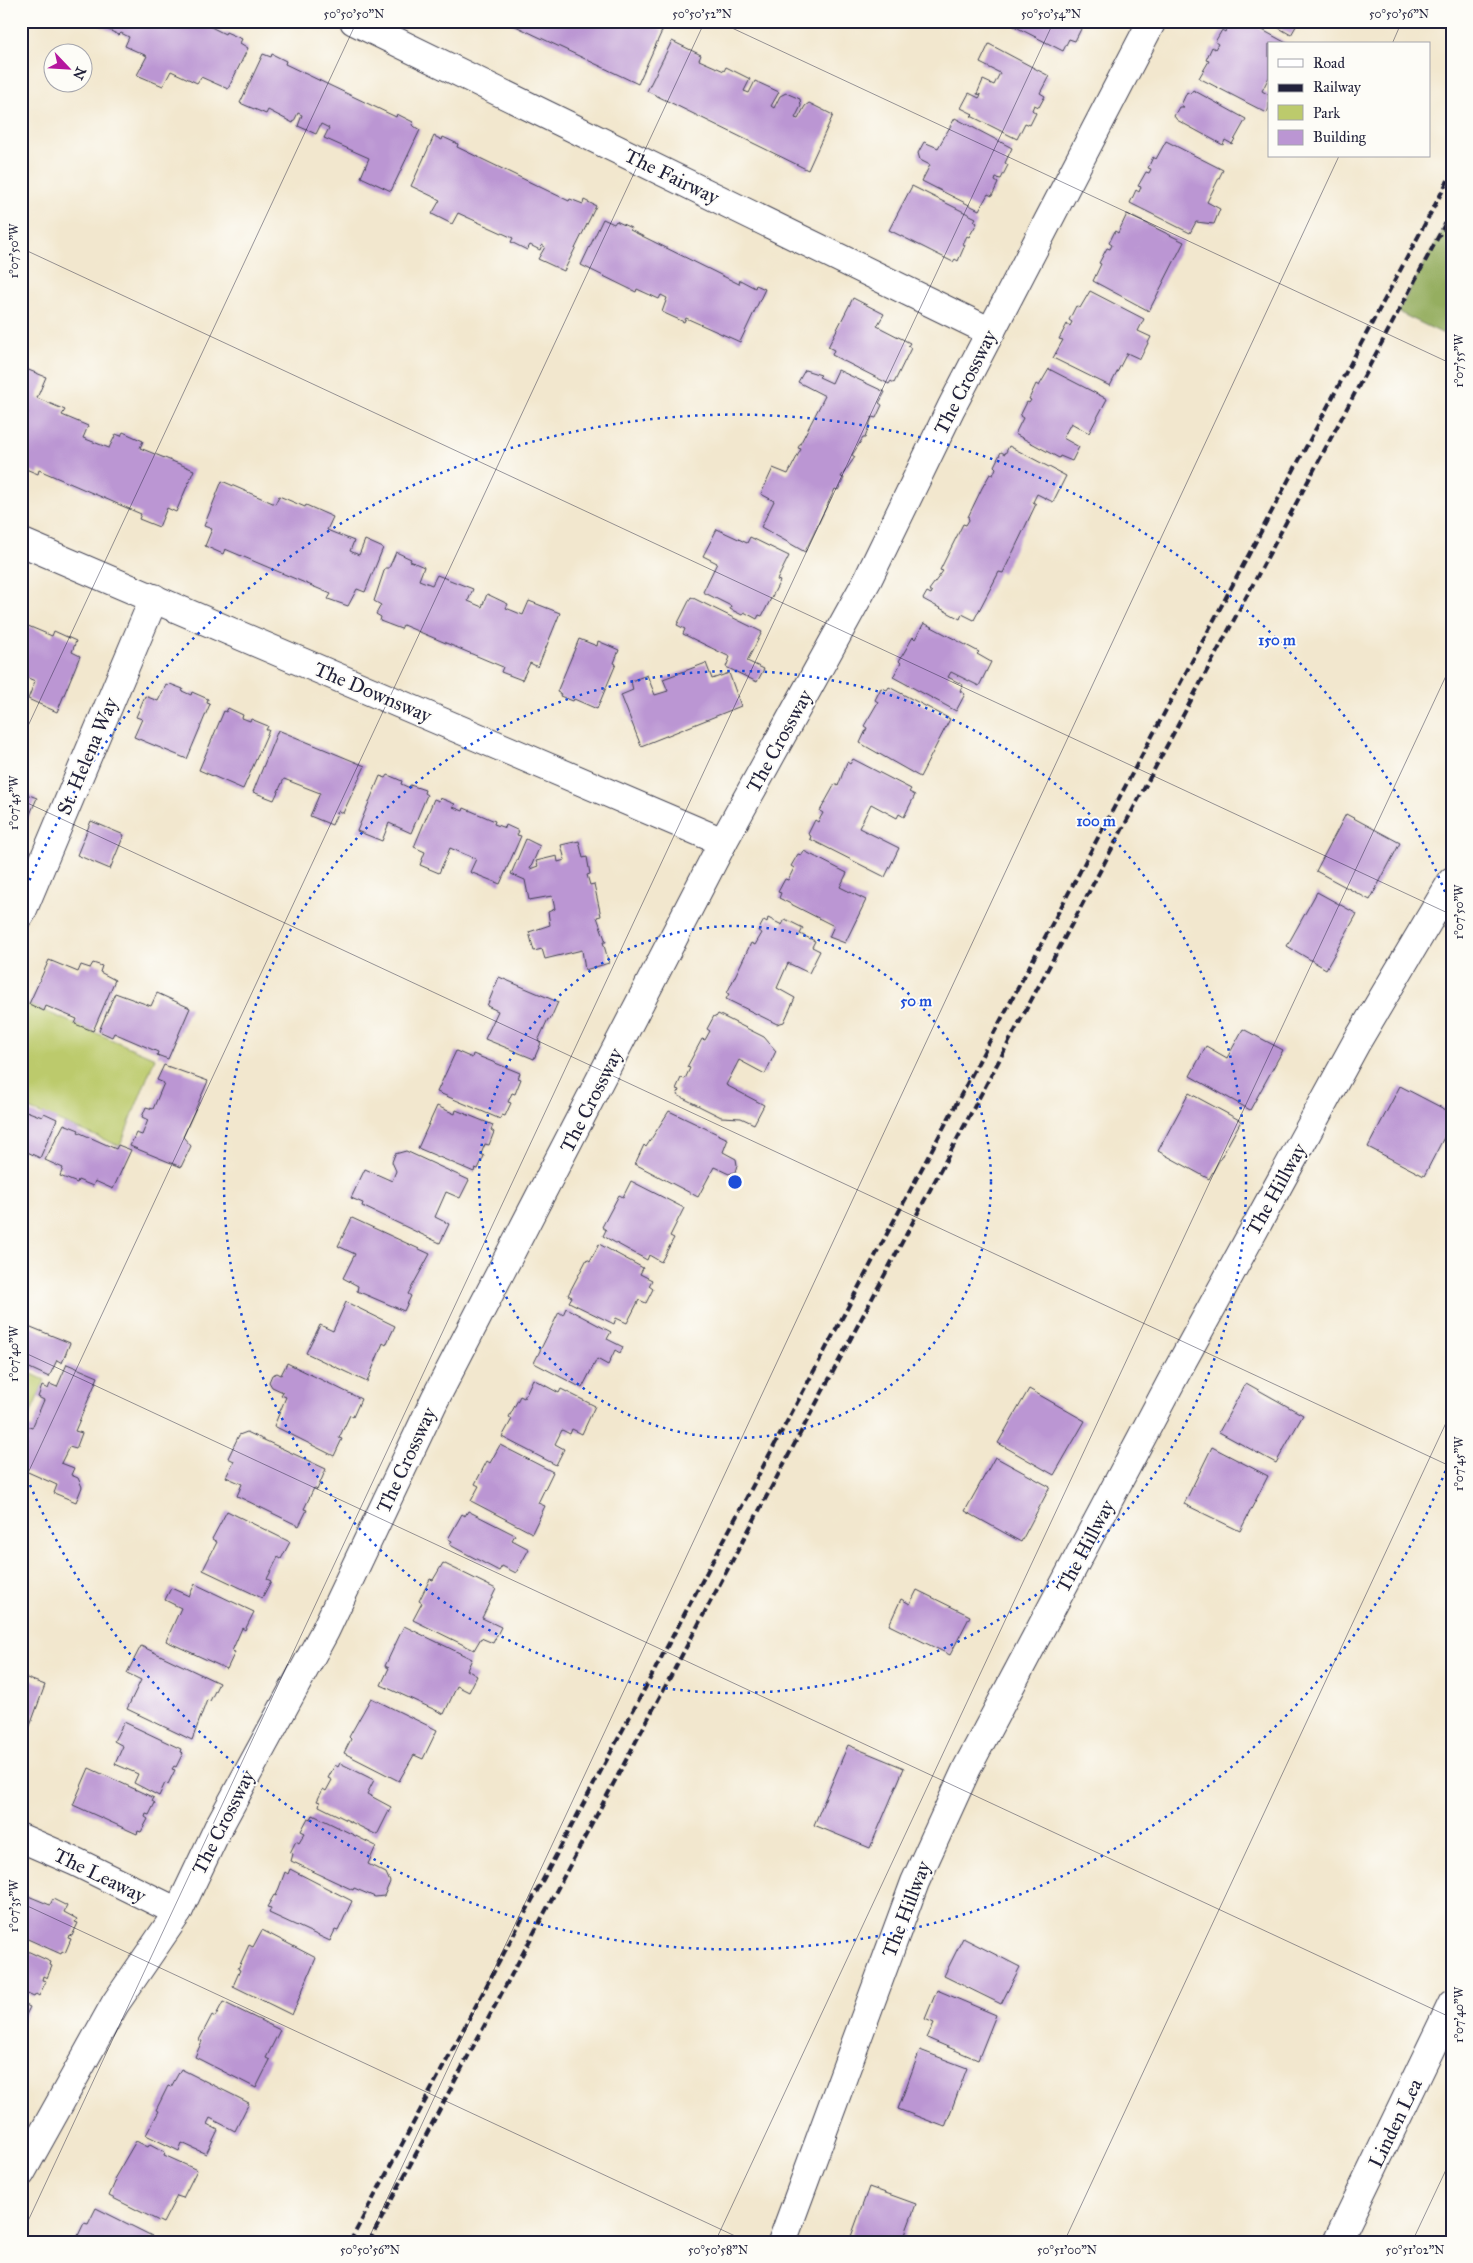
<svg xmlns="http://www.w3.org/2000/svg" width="1473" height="2263" font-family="'IM FELL Great Primer',serif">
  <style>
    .green { fill: #bcca6c; stroke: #6f7654 }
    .forest { fill: #95ae60; stroke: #5c684e }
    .building { fill: #bb96d3 }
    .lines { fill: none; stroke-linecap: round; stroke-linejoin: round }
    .minor-casing { stroke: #414051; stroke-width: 30 }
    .minor { stroke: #fff; stroke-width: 28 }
    .rail { stroke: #22223b; stroke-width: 4; stroke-dasharray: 8 4; stroke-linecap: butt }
    .ticks { fill: none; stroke: #22223b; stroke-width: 1; stroke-opacity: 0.45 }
    .ring { fill: none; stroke: #1d4ed8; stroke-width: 2.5; stroke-dasharray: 2.5 5 }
    .labels { text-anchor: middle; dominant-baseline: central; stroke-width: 4; stroke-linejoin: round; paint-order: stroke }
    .street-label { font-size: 20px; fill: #22223b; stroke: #fdfcf7 }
    .centre { fill: #1d4ed8; stroke: #fdfcf7; stroke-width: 2.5 }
    .ring-label { font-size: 15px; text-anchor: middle; font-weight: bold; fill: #1d4ed8; stroke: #fdfcf7; stroke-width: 4; stroke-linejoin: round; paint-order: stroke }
    .neatline { fill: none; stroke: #22223b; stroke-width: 2 }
    .ticks-label { font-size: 12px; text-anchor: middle; fill: #22223b }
  </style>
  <rect width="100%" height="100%" fill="#fdfcf7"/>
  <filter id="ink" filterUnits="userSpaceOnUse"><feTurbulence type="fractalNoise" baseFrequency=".02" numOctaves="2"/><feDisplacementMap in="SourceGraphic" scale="10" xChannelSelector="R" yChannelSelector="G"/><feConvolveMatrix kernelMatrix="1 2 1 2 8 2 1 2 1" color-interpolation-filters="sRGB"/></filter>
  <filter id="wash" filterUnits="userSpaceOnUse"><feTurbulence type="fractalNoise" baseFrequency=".0096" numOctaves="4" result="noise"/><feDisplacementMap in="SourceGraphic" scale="20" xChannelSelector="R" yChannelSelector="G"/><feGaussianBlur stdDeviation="1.12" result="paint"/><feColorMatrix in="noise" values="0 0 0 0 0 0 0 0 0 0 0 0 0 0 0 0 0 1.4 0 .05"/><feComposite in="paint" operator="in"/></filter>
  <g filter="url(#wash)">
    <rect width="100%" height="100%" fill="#f2e7ce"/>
    <g class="green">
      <path d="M21,1001L155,1058L120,1146L21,1106Z"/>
      <path d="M21,1369L45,1380L21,1436Z"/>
    </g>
    <path class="forest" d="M1452,213V338L1398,312Z"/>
    <g id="blocks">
      <g class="building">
        <path d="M90,21H199L225,34L226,32L242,39L240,43L248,48L228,89L201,77L197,83L171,71L163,86L137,75L147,56L125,46L129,37L121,33L119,35Z"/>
        <path d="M505,21H640L662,31L638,84Z"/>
        <path d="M1014,21H1079L1077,24L1082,27L1075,41L1069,39L1063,51L1012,25Z"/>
        <path d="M1227,21H1246L1288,44H1269V77L1262,91L1269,95V108L1267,113L1199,78L1209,61L1206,60L1212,47L1215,49L1218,44L1215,42L1222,30L1225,32L1227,28L1224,27Z"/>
        <path d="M1267,21H1299L1291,35Z"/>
        <path d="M672,41L701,55L699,60L724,71L726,67L750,79L744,91L749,93L755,81L779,92L771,106L774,108L780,96L786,93L800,99L801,106L795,118L798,119L805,106L809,103L833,115L808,170L647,91Z"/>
        <path d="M989,44L1049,76L1040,93L1045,96L1039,107L1034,105L1032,110L1036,113L1030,125L1025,123L1017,139L971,116L973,114L961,108L969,93L979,98L981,95L977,94L983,80L994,85L1000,73L980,63Z"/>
        <path d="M263,54L271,57L272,54L286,61L285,64L396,117L397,114L413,122L412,125L420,130L391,191L361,177L369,158L324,138L329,128L321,124L316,134L298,126L302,115L298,113L293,123L268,110L266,114L240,103Z"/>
        <path d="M1193,90L1246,119L1232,144L1225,140L1223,145L1177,120L1174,116L1179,107H1184L1181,105L1187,92L1190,94Z"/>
        <path d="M955,118L1012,148L1005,163L1008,165L1001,179L996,178L995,181L998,183L992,196L988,194L979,210L922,181L930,165L920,160L918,153L924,142L938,148Z"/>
        <path d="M434,136L442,140L443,137L458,144L457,147L569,201L570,199L583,204L584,200L596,206L564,271L538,259L545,247L542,245L540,250L530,245L527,250L511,242L513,238L458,213L452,224L432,214L440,200L411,186Z"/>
        <path d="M1166,141L1223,170L1207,202L1220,209L1214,224L1196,222L1190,233L1130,203L1136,190L1139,192L1141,187L1138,186L1146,172L1149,173L1151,169L1148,168L1153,157L1156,159Z"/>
        <path d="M912,186L976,218L974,221L977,223L969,237L967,236L963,244L965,245L958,261L955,259L953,262L889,230Z"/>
        <path d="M1127,214L1184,242L1149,311L1093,281L1101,264L1099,263L1107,248L1110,249L1112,245L1109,243L1115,231L1118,233Z"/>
        <path d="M603,219L614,224L616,221L631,228L630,230L739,284L740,280L755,288L756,285L765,289L740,342L686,318L684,322L662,312L667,298L661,295L659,299L637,289L636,292L581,265Z"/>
        <path d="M1090,291L1144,319L1138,331L1151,337L1140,359L1127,353L1110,386L1053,358L1063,340L1059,339L1067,324L1070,326L1072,322L1069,320L1076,306L1080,308Z"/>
        <path d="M853,298L884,314L877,326L910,343L908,346L911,348L894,383L891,381L889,384L832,355L834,350L828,347Z"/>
        <path d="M26,369L46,377L37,398L65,410L62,415L88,426L83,438L109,448L116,434L121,436L123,432L143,441L140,448L194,470L176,512L167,508L159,527L139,519L141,514L39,470L38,474L21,467V429L28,412L21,409V380Z"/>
        <path d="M1049,369L1107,399L1089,433L1071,423L1063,438L1079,447L1072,461L1060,456L1059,458L1015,434L1023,418L1020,416L1027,402L1029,403L1031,400L1029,399L1036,384L1039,386Z"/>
        <path d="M805,370L821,375L819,377L832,383L838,370L885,392L879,403L882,405L876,418L872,417L865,438H863L852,455L855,457L841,477L844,478L838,490L835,489L805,552L761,527L774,501L761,494L773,468L788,474L801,449L798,448L825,396L798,382Z"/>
        <path d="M1009,446L1066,476L1053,502L1037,494L1033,502L1036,504L1003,573L999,572L974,620L962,614L960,619L923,599L927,592L931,594L932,592L929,590L943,571L940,570L963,524L966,525L969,520L968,517L982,488L990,474L993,475L996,468L994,466L1001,452L1005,454Z"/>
        <path d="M222,481L275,504L279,496L305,507L306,505L333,517L327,530L354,541L350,551L359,555L365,540L383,548L365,592L357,589L348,606L328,599L331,594L225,549L223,554L205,546L212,529L204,526Z"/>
        <path d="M717,529L747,543L750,537L789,556L777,580L780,581L762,616L759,615L757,619L744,612L742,615L730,609L731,606L703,592L717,563L703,556Z"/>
        <path d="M396,552L411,559L410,561L424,567L419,580L432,585L437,575L473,589L468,601L482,607L487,594L508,604L506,608L523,615L529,601L560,613L538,667L530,663L522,680L501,672L503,667L403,625L401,629L380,621L381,617L376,614L381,605L374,601L385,568H389Z"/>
        <path d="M691,597L762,632L747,661L764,669L757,682L726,667L730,657L683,634L685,629L677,625Z"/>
        <path d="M21,623L52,636L54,631L76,641L72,652L80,656L57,712L28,699L35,681L21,675Z"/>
        <path d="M924,623L979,652L977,654L991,662L979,686L951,672L948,677L963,685L960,691L965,694L956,711L893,677L901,663L899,661L913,637L915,639Z"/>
        <path d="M579,639L597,646L598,641L619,650L614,663L616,664L597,709L574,699L573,701L560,696L561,694L557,692Z"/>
        <path d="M706,663L712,679L729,673L741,706L641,746L621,695L633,690L631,681L647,675L655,695L668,691L663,679Z"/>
        <path d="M170,684L183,689L182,691L191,695L192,692L208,699L207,703L210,704L187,759L134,737L142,719L136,717L145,696L158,701L166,685L168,686Z"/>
        <path d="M889,687L950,719L920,777L860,743L867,728L864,726L878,702L875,700L881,688L887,690Z"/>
        <path d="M228,708L243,715L242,718L250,721L251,719L268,726L266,730H269L243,789L199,770L224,711L226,712Z"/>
        <path d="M278,730L365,766L343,813L338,811L332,825L310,816L320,793L284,779L274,800L253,792Z"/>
        <path d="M853,759L911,789L909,792L915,795L904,817L899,814L897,818L871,804L859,828L899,848L885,877L810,839L811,836L808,834L815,820L818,822L823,813L820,811L835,784L838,786L847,762L850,764Z"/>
        <path d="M388,775L402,781L401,784L410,788V785L425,790L424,793L427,795L411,833L389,823L382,841L357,831L380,776L386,778Z"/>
        <path d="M21,792L37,798L21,835Z"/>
        <path d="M440,798L455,804L453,807L463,811L464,808L495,821L494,824L505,828L506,825L519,831L517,835L521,836L500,884L470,872L476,859L450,848L439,873L420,865L425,852L414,847L434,799L439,801Z"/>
        <path d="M1346,814L1400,843L1370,900L1316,871Z"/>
        <path d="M91,821L124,835L110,869L77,855Z"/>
        <path d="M526,839L540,846L530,869L538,866L536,861L557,856L558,862L565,860L561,845L579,841L583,858L587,857L590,874L587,875L590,885L594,884L601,916L597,917L606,942H603L609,963L585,970L582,950L545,959L542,949L534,951L529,932L550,925L548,912L555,909L552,896L529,900L525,880L511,874Z"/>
        <path d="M804,851L847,873L840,887L866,900L845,943L829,937L834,926L779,898L781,893L778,892L785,879L788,880L794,868L791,866L798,854L801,855Z"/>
        <path d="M1317,892L1357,914L1326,969L1287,946Z"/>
        <path d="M768,918L782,925L785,919L803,928L800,934L815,941L812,947L820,951L809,973L788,963L777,988L795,998L784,1022L777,1024L726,999L729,994L727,993L751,943L755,945L762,933L758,931L764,920L767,922Z"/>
        <path d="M49,960L78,972L81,965L90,968L93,963L102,966L100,972L115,980L93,1031L75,1024L77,1019L46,1006L44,1011L29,1004Z"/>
        <path d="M499,977L558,1002L550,1020L548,1019L538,1041L541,1043L534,1059L485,1039L498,1011L487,1006Z"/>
        <path d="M115,993L151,1006L157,993L190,1008L168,1059L157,1055L158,1052L114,1033L112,1037L99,1031Z"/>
        <path d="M718,1014L764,1037L776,1051L765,1074L739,1060L726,1085L764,1105L754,1124L741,1118L721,1117L677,1095L679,1090L676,1089L681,1078L685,1079L690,1068L687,1067L702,1039L705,1040L710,1031L707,1029L714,1016L716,1017Z"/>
        <path d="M1243,1029L1283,1050L1250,1110L1190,1076L1206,1046L1227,1058Z"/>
        <path d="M456,1051L472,1058L473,1054L520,1073L518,1078L521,1079L515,1094L512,1093L508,1102L511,1103L505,1116L502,1115L500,1119L437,1092Z"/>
        <path d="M164,1065L208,1081L183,1137L191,1146L181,1167L130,1146L136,1133L142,1135L148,1120L142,1117L146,1107L153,1109L164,1083L157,1080Z"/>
        <path d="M1400,1086L1452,1113V1122L1424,1176L1368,1147Z"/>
        <path d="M1189,1093L1241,1121L1209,1179L1158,1151Z"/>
        <path d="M437,1106L455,1114L456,1110L493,1125L491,1130L494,1132L489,1145L485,1144L481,1154L484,1156L478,1169L475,1168L474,1172L418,1148Z"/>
        <path d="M21,1109L42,1117L44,1113L57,1119L40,1158L21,1149Z"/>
        <path d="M669,1111L728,1139L723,1152L736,1159L737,1165L735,1172L729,1174L714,1167L698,1197L635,1164L644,1145L646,1147Z"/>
        <path d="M64,1124L79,1130L78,1132L116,1149L118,1145L131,1150L113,1189L95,1181L93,1186L78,1180L77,1183L60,1176L63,1168L45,1160Z"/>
        <path d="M406,1151L469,1180L460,1198L446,1192L435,1217L449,1224L440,1243L362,1206L363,1203L351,1198L365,1169L392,1181L396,1171L392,1162L395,1154Z"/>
        <path d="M631,1181L684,1208L670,1236L674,1238L661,1262L649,1255L647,1260L603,1236L606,1230L602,1227L619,1195L623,1197Z"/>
        <path d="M352,1218L430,1254L408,1294L411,1296L404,1311L357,1291L358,1286L343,1278L355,1254L338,1246Z"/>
        <path d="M599,1244L643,1268L640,1274L652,1280L649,1286L653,1289L646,1303L639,1300L627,1323L616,1318L614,1324L569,1302L572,1297L568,1295L587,1259L590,1261Z"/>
        <path d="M346,1302L395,1326L386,1345L383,1343L367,1382L306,1353L320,1325L333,1331Z"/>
        <path d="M566,1308L611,1332L607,1339L623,1347L620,1353L615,1350L608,1365L597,1359L582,1388L534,1363L559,1312L563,1315Z"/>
        <path d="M21,1323L70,1343L62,1363L57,1360L49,1377L21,1364Z"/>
        <path d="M287,1363L361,1399L353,1417L350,1415L339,1438L342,1439L334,1456L274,1426L286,1397L281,1395L283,1392L272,1387L269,1382L272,1375L277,1373L281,1375Z"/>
        <path d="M67,1364L98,1377L75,1431L82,1433L76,1449L69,1447L61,1463L74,1468L71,1475L78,1478L82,1487L76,1502L54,1493L57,1485L21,1469V1455L28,1440L21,1436L26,1426L32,1428L44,1400L38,1397L42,1386L48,1389L50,1384L57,1387Z"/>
        <path d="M533,1379L559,1393L561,1389L595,1406L582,1434L572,1429L570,1434L562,1430L555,1444L564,1449L556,1465L502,1437L512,1419L509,1417L520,1396L524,1398Z"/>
        <path d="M1246,1383L1303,1415L1276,1463L1219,1432Z"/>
        <path d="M1029,1389L1085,1421L1054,1475L998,1443Z"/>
        <path d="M247,1432L326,1469L317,1490L314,1488L304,1509L307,1510L299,1526L237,1496L242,1484L226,1477L234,1461L228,1458L239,1435Z"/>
        <path d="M500,1445L553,1472L538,1503L545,1506L532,1533L471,1501L479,1486L475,1484L487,1461L490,1463Z"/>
        <path d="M1212,1447L1268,1476L1240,1531L1184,1504Z"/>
        <path d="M995,1457L1050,1487L1021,1542L965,1511Z"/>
        <path d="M227,1511L290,1542L281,1559L278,1557L267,1579L271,1581L262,1598L203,1570L217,1542L212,1539Z"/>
        <path d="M468,1511L515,1535L512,1540L529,1549L516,1573L502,1566L499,1571L450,1545L452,1541L448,1539L462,1514L465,1516Z"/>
        <path d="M443,1563L496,1589L482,1618L501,1627L493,1643L481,1638L474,1650L413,1620L422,1603L419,1601L430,1579L433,1580Z"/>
        <path d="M195,1584L254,1612L245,1630L242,1628L232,1651L235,1652L227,1669L166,1641L181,1608L165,1600L171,1588L189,1596Z"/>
        <path d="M917,1590L970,1616L950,1655L889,1625L901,1599L910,1604Z"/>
        <path d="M404,1626L472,1659L467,1670L477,1676L469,1692L457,1686L444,1714L381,1685L389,1668L385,1666Z"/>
        <path d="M141,1646L219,1683L210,1701L207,1700L192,1740L127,1709L141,1680L127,1673Z"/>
        <path d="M24,1677L45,1685L23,1745L21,1683Z"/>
        <path d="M371,1698L437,1730L423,1759L414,1755L399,1781L344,1753L351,1739L349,1737Z"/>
        <path d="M124,1722L181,1749L180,1752L183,1753L176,1767L174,1766L172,1769L175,1770L168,1784L165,1783L159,1796L134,1783L138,1774L115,1764L123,1746L114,1741Z"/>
        <path d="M848,1745L904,1768L870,1848L814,1825Z"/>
        <path d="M340,1763L374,1780L367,1794L391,1807L377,1835L319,1806L320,1802L317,1801L323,1789L326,1791L332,1780L328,1778L335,1765L338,1767Z"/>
        <path d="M89,1768L154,1798L152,1801L155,1803L149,1815L146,1814L145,1817L148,1819L141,1832L138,1831L137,1834L73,1805Z"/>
        <path d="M313,1815L376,1846L368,1864L386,1873L390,1882L384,1896L375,1897L354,1888L353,1890L291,1861L293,1854L290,1853L296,1841L299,1843L305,1833L301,1831L308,1818L311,1819Z"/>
        <path d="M290,1869L352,1901L338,1931L335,1930L330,1941L269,1913L271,1908L267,1907L274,1895L276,1896L285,1872L288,1874Z"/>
        <path d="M21,1893L50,1905L53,1899L67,1906L64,1912L77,1919L75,1922L78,1923L72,1936L69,1935L68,1938L71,1939L65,1953L62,1951L61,1954L21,1936Z"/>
        <path d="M262,1930L316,1958L292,2015L233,1986L240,1970L238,1969L249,1945L253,1947Z"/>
        <path d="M963,1938L1020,1967L1001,2004L944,1976Z"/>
        <path d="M21,1948L51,1962L50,1965L52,1966L47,1978L43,1976L42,1980L46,1981L39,1996L36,1994L34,1997L21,1991Z"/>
        <path d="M937,1990L996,2015L978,2060L927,2038L934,2023L925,2019Z"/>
        <path d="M223,2002L280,2030L266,2058L270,2060L256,2088L195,2057L202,2041L199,2040L212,2015L215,2017Z"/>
        <path d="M21,2003L30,2007L21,2025Z"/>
        <path d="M920,2050L967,2068L945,2127L898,2109Z"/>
        <path d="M181,2069L249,2103L235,2131L210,2118L207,2124L218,2130L206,2154L182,2143L179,2151L146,2135L159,2111L156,2110L168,2086L171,2087Z"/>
        <path d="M136,2141L148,2147L150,2144L165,2152L164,2155L197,2170L183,2198L177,2196L163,2223L109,2196L116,2180L114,2179Z"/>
        <path d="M869,2187L916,2204L902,2242H849Z"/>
        <path d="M96,2208L152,2236L149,2242H75L84,2223L88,2224Z"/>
      </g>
    </g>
  </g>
  <g filter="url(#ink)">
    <use href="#blocks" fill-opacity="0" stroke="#414051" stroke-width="1"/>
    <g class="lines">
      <defs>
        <g id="minor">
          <path d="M354,21L991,332"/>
          <path d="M21,542L723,842"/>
          <path d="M21,914L154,598"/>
          <path d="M21,1838L76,1862L178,1912"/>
          <path d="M21,2173L115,2004L178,1912L218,1828L325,1631L435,1399L723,842L868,579L951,408L1152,21"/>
          <path d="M782,2242L915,1882L967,1768L1171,1382L1356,1043L1452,881"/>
          <path d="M1337,2242L1452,2004"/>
        </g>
      </defs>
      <use href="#minor" class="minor-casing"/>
      <use href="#minor" class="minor"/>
      <g class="rail">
        <path d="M350,2242L1452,173"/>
        <path d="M369,2242L1452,211"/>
      </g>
    </g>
  </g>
  <path class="ticks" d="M717,21L1452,364M1392,44L1402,21M21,248L1452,915M21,741L357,21M21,800L1452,1467M21,1351L1452,2018M21,1488L705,21M21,1903L748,2242M21,2236L1054,21M367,2242L1339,156M715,2242L1452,663M1064,2242L1452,1410M1412,2242L1452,2157"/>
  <g class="ring">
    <circle cx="735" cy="1182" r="256"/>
    <circle cx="735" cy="1182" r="511"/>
    <path d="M1451 1457A767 767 0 0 1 21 1463M21 901A767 767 0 0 1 1451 907"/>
  </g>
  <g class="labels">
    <g class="street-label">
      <text transform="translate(672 176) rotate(26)">The Fairway</text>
      <text transform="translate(965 382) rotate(-63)">The Crossway</text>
      <text transform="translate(373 692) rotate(23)">The Downsway</text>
      <text transform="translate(779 741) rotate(-61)">The Crossway</text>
      <text transform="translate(87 756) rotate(-67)">St. Helena Way</text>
      <text transform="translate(591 1100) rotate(-63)">The Crossway</text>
      <text transform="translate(1276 1189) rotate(-61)">The Hillway</text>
      <text transform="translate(406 1460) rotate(-65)">The Crossway</text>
      <text transform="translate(1085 1546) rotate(-62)">The Hillway</text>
      <text transform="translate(223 1822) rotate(-63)">The Crossway</text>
      <text transform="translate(100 1875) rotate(26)">The Leaway</text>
      <text transform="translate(906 1909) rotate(-69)">The Hillway</text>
      <text transform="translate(1395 2123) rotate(-64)">Linden Lea</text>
    </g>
  </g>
  <circle cx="735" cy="1182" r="8" class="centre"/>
  <g class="ring-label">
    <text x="1277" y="645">150 m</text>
    <text x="1096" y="826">100 m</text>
    <text x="916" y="1006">50 m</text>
  </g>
  <rect width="1473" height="2263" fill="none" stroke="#fdfcf7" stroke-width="55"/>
  <rect x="1268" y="42" width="162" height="115" fill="#fdfcf7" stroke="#a5a5ac"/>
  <rect x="1278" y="59" width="25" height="8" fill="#ffffff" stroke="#a5a5ac"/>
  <text x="1313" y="68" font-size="15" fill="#22223b">Road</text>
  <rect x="1278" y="84" width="25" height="8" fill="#22223b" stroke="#a5a5ac"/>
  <text x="1313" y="92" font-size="15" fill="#22223b">Railway</text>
  <rect x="1278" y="105" width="25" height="15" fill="#bcca6c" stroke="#a5a5ac"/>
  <text x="1313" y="118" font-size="15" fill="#22223b">Park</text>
  <rect x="1278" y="130" width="25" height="15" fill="#bb96d3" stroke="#a5a5ac"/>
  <text x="1313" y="142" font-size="15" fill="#22223b">Building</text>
  <g transform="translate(68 68) rotate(115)"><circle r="24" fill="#fdfcf7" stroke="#a5a5ac"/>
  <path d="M0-4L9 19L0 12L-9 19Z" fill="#b5179e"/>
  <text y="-8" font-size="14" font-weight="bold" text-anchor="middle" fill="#22223b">N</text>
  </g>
  <rect x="28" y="28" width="1418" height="2208" class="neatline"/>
  <g class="ticks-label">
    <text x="354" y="18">50°50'50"N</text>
    <text x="702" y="18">50°50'52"N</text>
    <text x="1051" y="18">50°50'54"N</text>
    <text x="1399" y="18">50°50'56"N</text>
    <text transform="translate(14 251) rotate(-90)" y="4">1°07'50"W</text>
    <text transform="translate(1459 361) rotate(-90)" y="4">1°07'55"W</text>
    <text transform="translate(14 803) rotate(-90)" y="4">1°07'45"W</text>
    <text transform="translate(1459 912) rotate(-90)" y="4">1°07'50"W</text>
    <text transform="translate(14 1354) rotate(-90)" y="4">1°07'40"W</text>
    <text transform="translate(1459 1464) rotate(-90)" y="4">1°07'45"W</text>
    <text transform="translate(14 1906) rotate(-90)" y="4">1°07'35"W</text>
    <text transform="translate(1459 2015) rotate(-90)" y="4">1°07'40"W</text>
    <text x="370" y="2254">50°50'56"N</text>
    <text x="718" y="2254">50°50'58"N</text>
    <text x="1067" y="2254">50°51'00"N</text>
    <text x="1415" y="2254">50°51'02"N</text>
  </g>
</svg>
